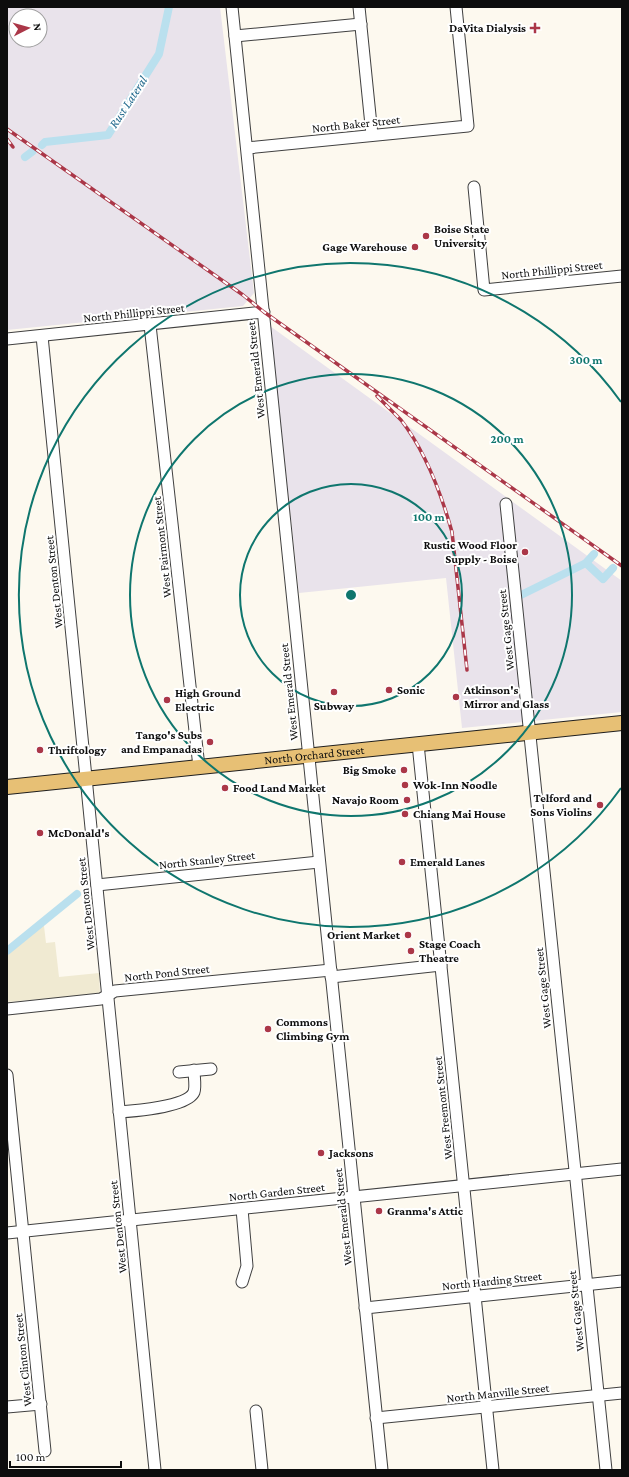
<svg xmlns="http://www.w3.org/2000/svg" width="629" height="1477" font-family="'Crimson Pro',serif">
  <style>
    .industrial { fill: #e9e3eb; fill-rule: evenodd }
    .farmland { fill: #f0ead2 }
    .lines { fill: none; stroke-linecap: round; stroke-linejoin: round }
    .canal { stroke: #bae0ee; stroke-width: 8 }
    .minor-casing { stroke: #404040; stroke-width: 13 }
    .major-casing { stroke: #1e1e1e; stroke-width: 16 }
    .minor { stroke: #fff; stroke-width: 11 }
    .major { stroke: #e7c075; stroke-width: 14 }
    .rail-casing { stroke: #ab3748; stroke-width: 3.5 }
    .rail { stroke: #fff; stroke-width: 2; stroke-dasharray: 6; stroke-linecap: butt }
    .ring { fill: none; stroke: #0f766e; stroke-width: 2 }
    .poi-dot { fill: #ab3748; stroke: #fff; stroke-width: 1.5 }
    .labels { text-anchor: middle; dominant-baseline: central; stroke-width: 4; stroke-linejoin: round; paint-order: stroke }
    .poi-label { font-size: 12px; font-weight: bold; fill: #0d0d0d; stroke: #fff; text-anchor: start }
    .street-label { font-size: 12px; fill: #0d0d0d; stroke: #fff }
    .water-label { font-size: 13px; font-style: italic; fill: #266c8f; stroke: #fff }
    .centre { fill: #0f766e; stroke: #fff; stroke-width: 2 }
    .ring-label { font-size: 12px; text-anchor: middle; font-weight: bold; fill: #0f766e; stroke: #fff; stroke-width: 4; stroke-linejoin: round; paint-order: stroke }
  </style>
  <rect width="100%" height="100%" fill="#fdf9ef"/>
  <g class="industrial">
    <path d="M7,7H220L254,293L243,306L7,330ZM16,16H40V40H16Z"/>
    <path d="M270,326L622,581V712L462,728L446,578L299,593Z"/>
  </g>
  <path class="farmland" d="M38,926H44L46,943L55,942L59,977L99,973L100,994L7,1002V953Z"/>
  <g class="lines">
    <g class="canal">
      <path d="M42,145L45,142L108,135L159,54L169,7"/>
      <path d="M25,157L33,151"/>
      <path d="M586,563L603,579L613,568"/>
      <path d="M521,595L586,563L594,554"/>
      <path d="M7,951L77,894"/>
    </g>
    <defs>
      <g id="minor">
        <path d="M232,7L382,1470"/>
        <path d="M359,7L372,135"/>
        <path d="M235,36L361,24"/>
        <path d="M247,148L468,126L456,7"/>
        <path d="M474,187L484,290L622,276"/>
        <path d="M150,325L199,767"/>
        <path d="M42,336L155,1470"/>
        <path d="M7,339L264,312"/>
        <path d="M506,504L606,1470"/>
        <path d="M418,744L493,1470"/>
        <path d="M97,885L319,862"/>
        <path d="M331,977L441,965"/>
        <path d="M7,1009L101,999L115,991L331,970"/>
        <path d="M179,1072L211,1069"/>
        <path d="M7,1075L45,1451"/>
        <path d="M119,1112C134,1111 188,1107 194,1092C196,1086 194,1077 194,1070"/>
        <path d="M242,1209L247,1266L242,1282"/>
        <path d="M7,1233L622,1169"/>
        <path d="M365,1308L622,1281"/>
        <path d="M7,1407L41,1404"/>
        <path d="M256,1411L262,1470"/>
        <path d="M376,1418L622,1393"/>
      </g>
      <g id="major">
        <path id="s1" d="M7,787L622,723"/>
      </g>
    </defs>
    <use href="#minor" class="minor-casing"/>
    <use href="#major" class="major-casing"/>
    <use href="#minor" class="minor"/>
    <use href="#major" class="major"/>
    <defs>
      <g id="rail">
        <path d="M7,129L243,295L264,312L622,566"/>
        <path d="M7,139L13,147"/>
        <path d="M377,396C385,404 393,412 401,420C426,452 441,493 452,532L467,670"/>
      </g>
    </defs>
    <use href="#rail" class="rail-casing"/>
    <use href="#rail" class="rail"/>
  </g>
  <g class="ring">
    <circle cx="351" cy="595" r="111"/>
    <circle cx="351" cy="595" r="221"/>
    <path d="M621 788A332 332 0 1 1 621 402"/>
  </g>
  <g class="poi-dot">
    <path d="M533 22h4v4h4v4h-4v4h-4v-4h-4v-4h4z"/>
    <circle cx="426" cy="236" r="4"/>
    <circle cx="415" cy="247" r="4"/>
    <circle cx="525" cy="552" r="4"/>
    <circle cx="389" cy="690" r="4"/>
    <circle cx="334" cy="692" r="4"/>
    <circle cx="456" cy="697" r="4"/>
    <circle cx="167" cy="700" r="4"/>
    <circle cx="210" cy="742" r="4"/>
    <circle cx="40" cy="750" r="4"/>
    <circle cx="404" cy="770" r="4"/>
    <circle cx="405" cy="785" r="4"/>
    <circle cx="225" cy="788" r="4"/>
    <circle cx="407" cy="800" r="4"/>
    <circle cx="600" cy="805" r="4"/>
    <circle cx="405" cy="814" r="4"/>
    <circle cx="40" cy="833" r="4"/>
    <circle cx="402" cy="862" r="4"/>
    <circle cx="408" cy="935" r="4"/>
    <circle cx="411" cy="951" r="4"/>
    <circle cx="268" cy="1029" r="4"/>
    <circle cx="321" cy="1153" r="4"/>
    <circle cx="379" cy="1211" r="4"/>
  </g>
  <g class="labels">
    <g class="poi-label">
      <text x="526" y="28" text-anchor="end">DaVita Dialysis</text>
      <text x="434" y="229">Boise State<tspan x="434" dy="14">University</tspan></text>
      <text x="407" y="247" text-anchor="end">Gage Warehouse</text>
      <text x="517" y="545" text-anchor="end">Rustic Wood Floor<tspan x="517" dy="14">Supply - Boise</tspan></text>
      <text x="397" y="690">Sonic</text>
      <text x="464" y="690">Atkinson's<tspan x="464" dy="14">Mirror and Glass</tspan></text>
      <text x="175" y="693">High Ground<tspan x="175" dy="14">Electric</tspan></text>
      <text x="334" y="706" text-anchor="middle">Subway</text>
      <text x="202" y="735" text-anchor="end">Tango's Subs<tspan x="202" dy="14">and Empanadas</tspan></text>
      <text x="48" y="750">Thriftology</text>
      <text x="396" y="770" text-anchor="end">Big Smoke</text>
      <text x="413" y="785">Wok-Inn Noodle</text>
      <text x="233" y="788">Food Land Market</text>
      <text x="592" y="798" text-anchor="end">Telford and<tspan x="592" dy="14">Sons Violins</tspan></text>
      <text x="399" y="800" text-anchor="end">Navajo Room</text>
      <text x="413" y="814">Chiang Mai House</text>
      <text x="48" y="833">McDonald's</text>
      <text x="410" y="862">Emerald Lanes</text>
      <text x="400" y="935" text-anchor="end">Orient Market</text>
      <text x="419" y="944">Stage Coach<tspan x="419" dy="14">Theatre</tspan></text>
      <text x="276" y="1022">Commons<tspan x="276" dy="14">Climbing Gym</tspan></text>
      <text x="329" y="1153">Jacksons</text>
      <text x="387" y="1211">Granma's Attic</text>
    </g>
    <g class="street-label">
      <text transform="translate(356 124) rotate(-6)">North Baker Street</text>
      <text transform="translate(552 270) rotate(-6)">North Phillippi Street</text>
      <text transform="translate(134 313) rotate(-6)">North Phillippi Street</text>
      <text transform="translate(256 370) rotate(-96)">West Emerald Street</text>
      <text transform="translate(162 547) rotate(-96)">West Fairmont Street</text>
      <text transform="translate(54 582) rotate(-96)">West Denton Street</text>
      <text transform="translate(506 630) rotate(-96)">West Gage Street</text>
      <text transform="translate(289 692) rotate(-96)">West Emerald Street</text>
      <text stroke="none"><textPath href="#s1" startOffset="309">North Orchard Street</textPath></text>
      <text transform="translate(207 860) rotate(-6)">North Stanley Street</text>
      <text transform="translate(86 904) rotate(-96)">West Denton Street</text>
      <text transform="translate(167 973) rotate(-6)">North Pond Street</text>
      <text transform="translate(543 988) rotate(-96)">West Gage Street</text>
      <text transform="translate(443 1108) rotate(-96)">West Freemont Street</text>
      <text transform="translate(277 1192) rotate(-6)">North Garden Street</text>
      <text transform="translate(343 1217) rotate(-96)">West Emerald Street</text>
      <text transform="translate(118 1227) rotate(-96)">West Denton Street</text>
      <text transform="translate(492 1281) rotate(-6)">North Harding Street</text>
      <text transform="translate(576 1311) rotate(-96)">West Gage Street</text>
      <text transform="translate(23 1360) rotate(-96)">West Clinton Street</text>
      <text transform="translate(498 1393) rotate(-6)">North Manville Street</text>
    </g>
    <g class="water-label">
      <text transform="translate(128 102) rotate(-57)">Rust Lateral</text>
    </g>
  </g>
  <circle cx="351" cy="595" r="6" class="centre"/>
  <g class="ring-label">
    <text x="586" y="364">300 m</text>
    <text x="507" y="443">200 m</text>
    <text x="429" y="521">100 m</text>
  </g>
  <rect width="629" height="1477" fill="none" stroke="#0d0d0d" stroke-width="16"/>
  <g transform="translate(28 28) rotate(84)"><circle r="19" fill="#ffffff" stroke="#9e9e9e"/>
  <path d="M0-3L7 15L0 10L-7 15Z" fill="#ab3748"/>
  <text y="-6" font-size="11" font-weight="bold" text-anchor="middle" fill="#0d0d0d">N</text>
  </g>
  <path d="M10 1461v6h111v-6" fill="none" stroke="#0d0d0d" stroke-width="2"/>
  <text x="16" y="1461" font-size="12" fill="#0d0d0d" stroke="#ffffff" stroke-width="3" paint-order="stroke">100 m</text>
</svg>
